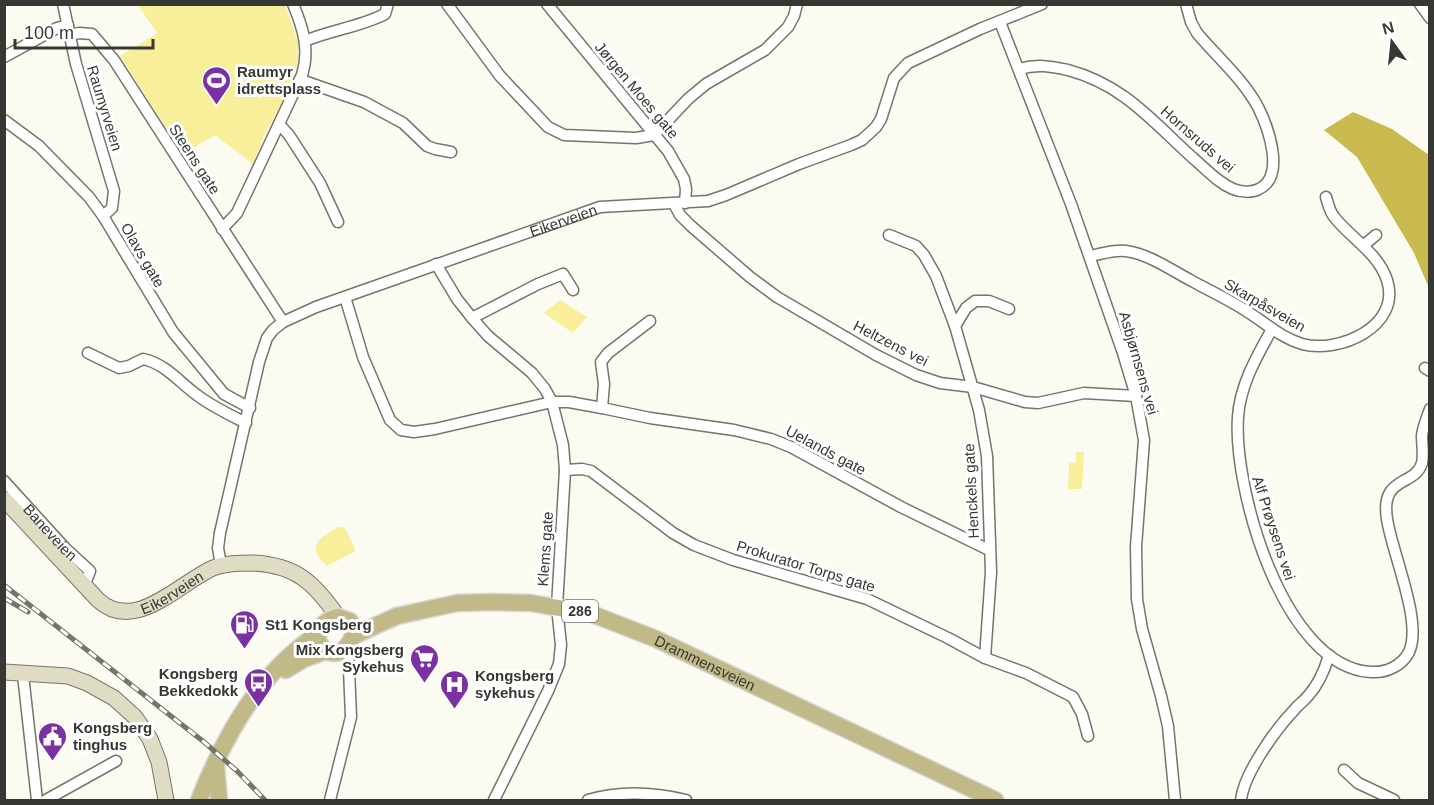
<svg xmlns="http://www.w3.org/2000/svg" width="1434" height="805" font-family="Helvetica,sans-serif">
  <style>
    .green { fill: #f9ee99 }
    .forest { fill: #c8ba4e }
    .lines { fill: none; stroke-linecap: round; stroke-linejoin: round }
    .street-casing { stroke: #75756d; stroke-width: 13 }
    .secondary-casing { stroke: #75756d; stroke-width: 17 }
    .primary-casing { stroke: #d7d7d6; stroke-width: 19 }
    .street { stroke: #fff; stroke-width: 10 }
    .secondary { stroke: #e0dcc4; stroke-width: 15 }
    .primary { stroke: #c1ba88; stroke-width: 16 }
    .rail-casing { stroke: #75746f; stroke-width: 5 }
    .rail { stroke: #fff; stroke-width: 3; stroke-dasharray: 9; stroke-linecap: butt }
    .labels { text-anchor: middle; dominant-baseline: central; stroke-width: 6; stroke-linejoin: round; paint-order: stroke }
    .shield { fill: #fff; stroke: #737370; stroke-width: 1.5 }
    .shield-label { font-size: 14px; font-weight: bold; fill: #373733 }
    .poi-label { font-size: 15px; font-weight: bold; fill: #373733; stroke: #fff; text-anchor: start }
    .street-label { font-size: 15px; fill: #373733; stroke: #fff }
  </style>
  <rect width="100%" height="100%" fill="#fcfbf2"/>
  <g class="green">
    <path d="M138,5H285L299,44L297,75L264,136L253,164L215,135L183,154L120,56L157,33Z"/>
    <path d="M560,300L587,317L573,333L544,313Z"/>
    <path d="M1076,452H1084L1082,489H1068L1069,463H1076Z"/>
    <path d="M338,527H343L346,530L355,549L354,552L327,566C305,547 319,538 338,527Z"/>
  </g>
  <path class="forest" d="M1353,112L1392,129L1429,155V288L1414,253L1357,157L1324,130Z"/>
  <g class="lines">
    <defs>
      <g id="street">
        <path d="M63,4L76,64L114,191L112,208L103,216"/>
        <path d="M447,4L500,76L548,127L564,135L636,138L654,135L688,99L706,84L765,50L788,27L794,16L797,4"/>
        <path d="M547,4L668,151L684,179L686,189L685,203"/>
        <path d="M1420,4L1430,18"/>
        <path d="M1000,22L1071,204L1123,353L1136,396L1144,440L1136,547L1137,599L1142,629L1161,696L1168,726L1175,800"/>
        <path d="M70,35L79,33L92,34L114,60L283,322"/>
        <path d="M305,41C331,30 360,27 385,14L388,4"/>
        <path d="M4,57L57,28L68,25"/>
        <path d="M1019,69C1037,64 1050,66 1068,70C1124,85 1152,121 1193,158C1206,169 1217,182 1233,189C1240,192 1252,193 1259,189C1286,176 1268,127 1258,107C1243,79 1217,57 1197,33L1191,22L1186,4"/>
        <path d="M301,80L364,102L403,123L427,146L435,149L451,152"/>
        <path d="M4,120L39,146L89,197L103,216L173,332L224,394L250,408"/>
        <path d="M279,124L289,135L320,183L338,222"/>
        <path d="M674,204L680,215L691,226L750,277L777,297L876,355L916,375L940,383L973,387L1025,402L1038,403L1084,393L1136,396"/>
        <path d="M222,229L237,213L302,75C310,50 303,28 293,4"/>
        <path d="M889,235L916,246L924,255L936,276L955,326L979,410L987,456L991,572L985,658"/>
        <path d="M1364,245L1376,235"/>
        <path d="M1090,256C1102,254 1114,249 1126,251C1149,254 1171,270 1192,281C1212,292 1232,301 1251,314C1268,325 1282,338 1302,344C1338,354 1402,327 1387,280C1378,253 1352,239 1335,218C1330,213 1328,204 1326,197"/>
        <path d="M436,264L457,299L472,318L488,336L532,373L545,389L552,402L563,445L565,470L557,607L561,645L559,664L548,691L494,800"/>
        <path d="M345,297L363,357L390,420L401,430L414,432L435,429L552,402H569L602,408L650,418L734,430L771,439L791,447L901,507L989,550"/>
        <path d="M472,318L538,284L563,274L573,290"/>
        <path d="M955,326L966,308L975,301H989L1009,309"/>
        <path d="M1272,329C1257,356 1240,385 1238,417C1233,488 1283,667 1371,672C1386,673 1402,666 1409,652C1423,622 1392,553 1387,519C1380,475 1415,487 1422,463C1424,455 1422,444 1422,436C1423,426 1427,418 1430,409"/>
        <path d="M88,353L119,368L129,366L143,359C166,364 179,382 197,395C211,406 230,415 246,423"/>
        <path d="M1425,368L1430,371"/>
        <path d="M602,408L604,384L601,362L608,353L650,321"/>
        <path d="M565,470L582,469L591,471L673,533L694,545L733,560L867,599L948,638L985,658L1026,673L1073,697L1082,714L1088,736"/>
        <path id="s1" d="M4,481L65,548L90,571L85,584"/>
        <path id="s2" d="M221,565L218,548L220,533L259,362L267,338L273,330L283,322L316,307L600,207L708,201L726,195L799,164L851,145L862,140L876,127L881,119L894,78L908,63L980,29L1042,4"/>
        <path d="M23,675L37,800"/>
        <path d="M1344,770L1358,783L1394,800"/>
        <path d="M46,800L116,761"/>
        <path d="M330,800L351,717L348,645"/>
        <path d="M588,800C621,790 653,792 686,800"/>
        <path d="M1241,800C1244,773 1276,729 1295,709C1299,704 1304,701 1308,696C1318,685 1325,669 1329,655"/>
      </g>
      <g id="secondary">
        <path id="s3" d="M4,499L98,600C135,634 179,583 213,568C225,563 240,563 253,563C297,565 315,584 338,617"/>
        <path d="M4,672L68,676L87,683L114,698L135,717L150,739L159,762L166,800"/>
      </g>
      <g id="primary">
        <path d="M338,617L350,621C354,628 355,633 351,640C333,675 294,629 338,617Z"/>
        <path id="s4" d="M353,636L397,616L457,603L492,602L531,603L592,614L656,639L995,800"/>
        <path d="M286,670L304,659L326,651"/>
        <path d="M216,766L219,800"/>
        <path d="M199,800C224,737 260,671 318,634"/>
      </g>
    </defs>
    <use href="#street" class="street-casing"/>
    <use href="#secondary" class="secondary-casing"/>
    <use href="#primary" class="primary-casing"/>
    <use href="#street" class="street"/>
    <use href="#secondary" class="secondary"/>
    <use href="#primary" class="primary"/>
    <defs>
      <g id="rail">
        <path d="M4,585L204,742L237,771L265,800"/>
        <path d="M4,598L28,612"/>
      </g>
    </defs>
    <use href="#rail" class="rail-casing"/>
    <use href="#rail" class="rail"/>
  </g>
  <defs>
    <symbol id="stadium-pin" viewBox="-11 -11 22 30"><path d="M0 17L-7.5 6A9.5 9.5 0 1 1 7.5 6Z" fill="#7c31a3" stroke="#fff"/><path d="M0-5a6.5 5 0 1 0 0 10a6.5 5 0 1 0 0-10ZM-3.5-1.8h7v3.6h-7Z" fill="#fff"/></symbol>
    <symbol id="fuel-pin" viewBox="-11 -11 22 30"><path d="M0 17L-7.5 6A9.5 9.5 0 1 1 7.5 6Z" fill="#7c31a3" stroke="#fff"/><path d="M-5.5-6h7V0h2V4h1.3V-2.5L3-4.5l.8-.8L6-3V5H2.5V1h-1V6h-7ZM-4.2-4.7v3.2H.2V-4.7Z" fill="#fff"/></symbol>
    <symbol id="supermarket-pin" viewBox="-11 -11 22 30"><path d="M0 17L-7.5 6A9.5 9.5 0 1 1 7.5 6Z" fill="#7c31a3" stroke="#fff"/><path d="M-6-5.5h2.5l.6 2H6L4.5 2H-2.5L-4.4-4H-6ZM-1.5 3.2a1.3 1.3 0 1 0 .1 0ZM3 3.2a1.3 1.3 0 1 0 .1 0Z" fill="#fff"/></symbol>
    <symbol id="bus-pin" viewBox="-11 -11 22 30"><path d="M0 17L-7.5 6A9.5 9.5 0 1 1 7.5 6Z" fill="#7c31a3" stroke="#fff"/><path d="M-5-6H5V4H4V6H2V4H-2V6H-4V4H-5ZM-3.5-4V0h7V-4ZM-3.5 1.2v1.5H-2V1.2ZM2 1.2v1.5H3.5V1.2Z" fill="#fff"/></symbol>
    <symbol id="hospital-pin" viewBox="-11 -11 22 30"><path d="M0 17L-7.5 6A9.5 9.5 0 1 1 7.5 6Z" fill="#7c31a3" stroke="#fff"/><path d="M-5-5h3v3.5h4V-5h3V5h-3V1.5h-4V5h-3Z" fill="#fff"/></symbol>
    <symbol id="civic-pin" viewBox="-11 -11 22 30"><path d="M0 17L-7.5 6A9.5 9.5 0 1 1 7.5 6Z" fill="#7c31a3" stroke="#fff"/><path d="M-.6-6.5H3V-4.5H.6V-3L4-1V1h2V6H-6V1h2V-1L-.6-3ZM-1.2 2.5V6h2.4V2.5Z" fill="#fff"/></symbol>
  </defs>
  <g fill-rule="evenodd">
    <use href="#stadium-pin" x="200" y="64" width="33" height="45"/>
    <use href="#fuel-pin" x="228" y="608" width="33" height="45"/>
    <use href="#supermarket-pin" x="408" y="642" width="33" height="45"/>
    <use href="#bus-pin" x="242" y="666" width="33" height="45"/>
    <use href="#hospital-pin" x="438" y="668" width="33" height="45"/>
    <use href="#civic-pin" x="36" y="720" width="33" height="45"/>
  </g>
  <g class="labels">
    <rect class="shield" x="562" y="600" width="36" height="22" rx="4.5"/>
    <g class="shield-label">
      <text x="580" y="611">286</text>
    </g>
    <g class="poi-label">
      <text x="237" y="71">Raumyr<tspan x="237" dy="17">idrettsplass</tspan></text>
      <text x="265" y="624">St1 Kongsberg</text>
      <text x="404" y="649" text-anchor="end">Mix Kongsberg<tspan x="404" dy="17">Sykehus</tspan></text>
      <text x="238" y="673" text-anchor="end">Kongsberg<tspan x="238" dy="17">Bekkedokk</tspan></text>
      <text x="475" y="675">Kongsberg<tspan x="475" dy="17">sykehus</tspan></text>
      <text x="73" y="727">Kongsberg<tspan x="73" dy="17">tinghus</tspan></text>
    </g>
    <g class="street-label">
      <text transform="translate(637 90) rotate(50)">Jørgen Moes gate</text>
      <text transform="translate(105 108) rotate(73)">Raumyrveien</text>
      <text transform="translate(1198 139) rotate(41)">Hornsruds vei</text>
      <text transform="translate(195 159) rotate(57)">Steens gate</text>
      <text stroke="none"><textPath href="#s2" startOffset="554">Eikerveien</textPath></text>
      <text transform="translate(143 255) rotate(60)">Olavs gate</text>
      <text transform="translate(1265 305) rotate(30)">Skarpåsveien</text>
      <text transform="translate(891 343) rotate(27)">Heltzens vei</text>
      <text transform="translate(1139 363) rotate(74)">Asbjørnsens vei</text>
      <text transform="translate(826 450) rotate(28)">Uelands gate</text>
      <text transform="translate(971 491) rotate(-93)">Henckels gate</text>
      <text transform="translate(1274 528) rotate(72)">Alf Prøysens vei</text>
      <text stroke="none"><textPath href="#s1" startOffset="69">Baneveien</textPath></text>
      <text transform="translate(545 549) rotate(-86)">Klems gate</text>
      <text transform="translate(806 566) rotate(17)">Prokurator Torps gate</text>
      <text stroke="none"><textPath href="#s3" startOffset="219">Eikerveien</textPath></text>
      <text stroke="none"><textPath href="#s4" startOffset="369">Drammensveien</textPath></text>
    </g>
  </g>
  <rect width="1434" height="805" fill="none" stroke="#373733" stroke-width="12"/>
  <g transform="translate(1392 42) rotate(345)" stroke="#ffffff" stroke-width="4.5" paint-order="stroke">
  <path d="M0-4.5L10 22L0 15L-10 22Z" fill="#373733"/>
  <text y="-9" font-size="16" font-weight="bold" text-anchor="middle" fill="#373733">N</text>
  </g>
  <path d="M15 39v9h138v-9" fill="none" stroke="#373733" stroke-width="3"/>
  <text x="24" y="39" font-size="18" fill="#373733" stroke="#ffffff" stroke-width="4.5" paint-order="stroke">100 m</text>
</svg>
